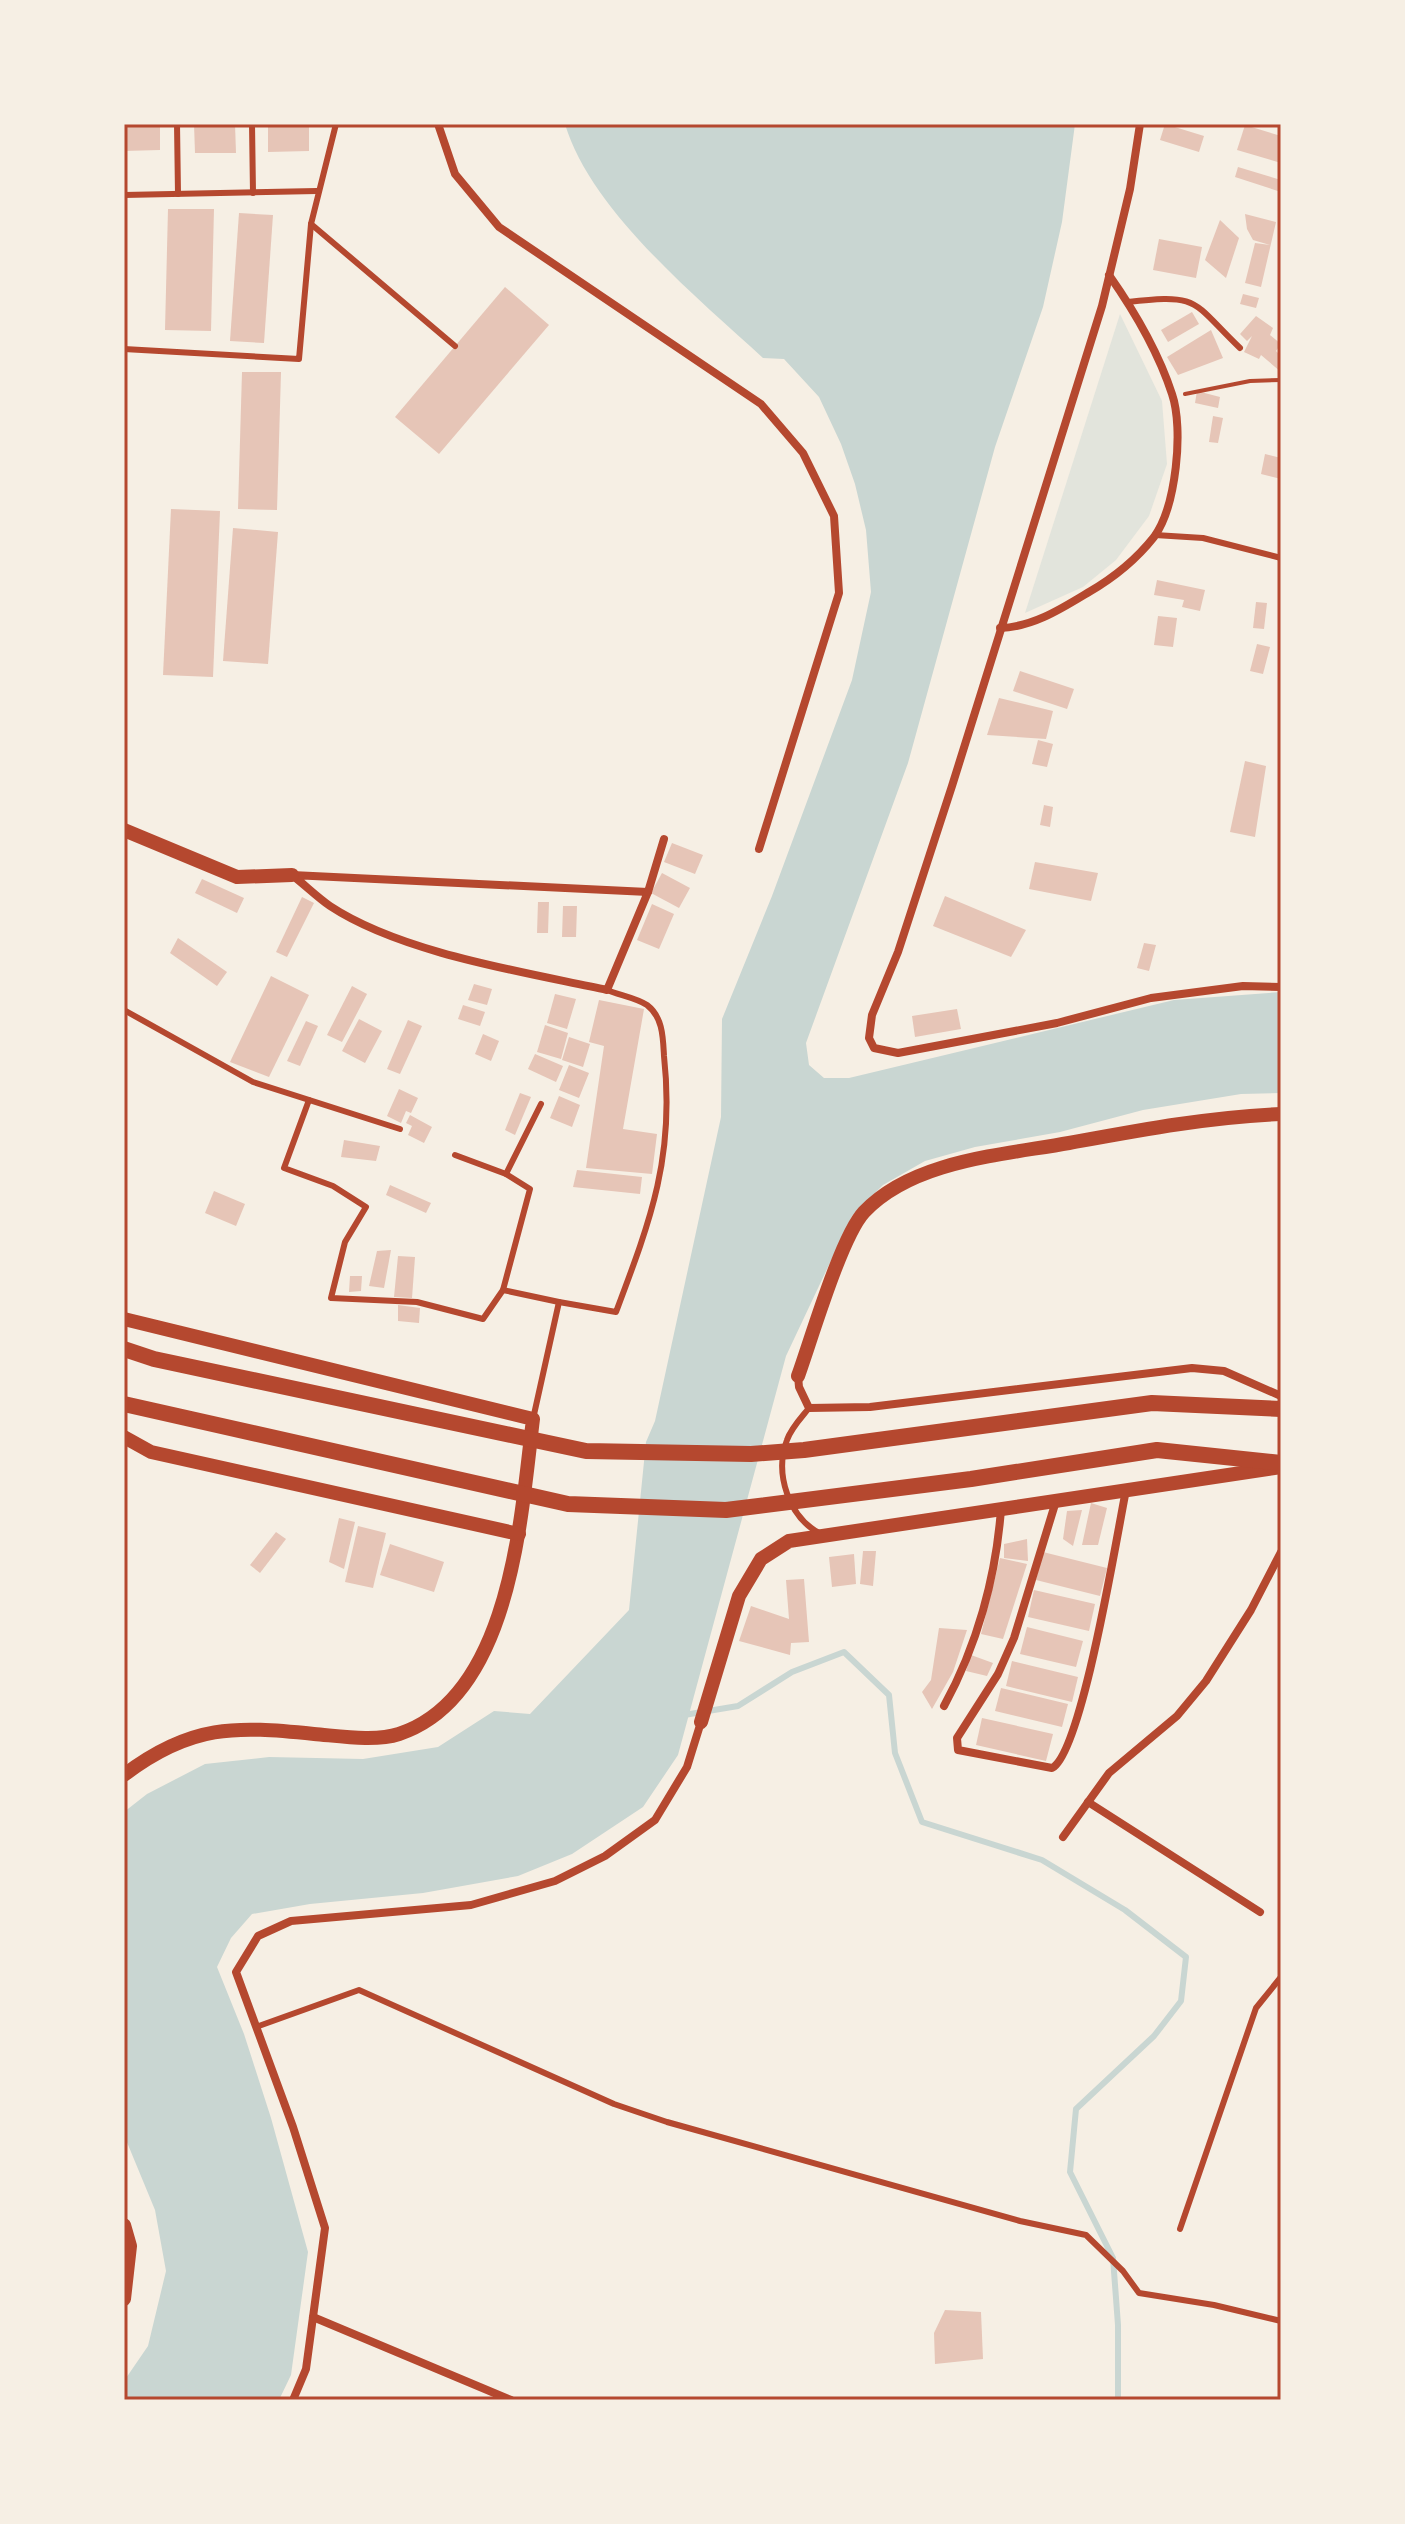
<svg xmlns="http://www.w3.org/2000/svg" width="1405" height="2524" font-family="Barlow,sans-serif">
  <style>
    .green { fill: #e2e4dc }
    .water { fill: #c9d6d2 }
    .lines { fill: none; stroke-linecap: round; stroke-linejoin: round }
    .stream { stroke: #c9d6d2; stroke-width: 6 }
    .building { fill: #e6c5b7 }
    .path { stroke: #b5482f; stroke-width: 4 }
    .service { stroke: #b5482f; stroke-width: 6 }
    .minor { stroke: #b5482f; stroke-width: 8 }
    .tertiary { stroke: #b5482f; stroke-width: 14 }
    .secondary { stroke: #b5482f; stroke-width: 16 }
    .neatline { fill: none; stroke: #b5482f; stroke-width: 3 }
  </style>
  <rect width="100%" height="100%" fill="#f6efe4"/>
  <path class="green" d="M1120,314L1162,401L1167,464L1149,516L1116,560L1083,587L1025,613Z"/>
  <path class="water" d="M565,124H1075L1062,222L1043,307L995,447L908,763L806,1043L809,1065L824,1078H849L1174,1000L1281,992V1093L1241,1094L1143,1110L1060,1132L975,1147L925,1161L883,1185L852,1216L786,1356L678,1755L643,1807L572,1854L518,1876L423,1893L310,1904L252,1914L231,1938L217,1967L244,2034L271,2118L308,2252L291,2375L279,2400H124V2381L148,2346L166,2271L155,2210L124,2135V1812L147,1794L205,1764L269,1757L363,1759L438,1747L494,1711L530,1714L629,1610L646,1442L655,1421L721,1117L722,1019L772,896L852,680L871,592L866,530L855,484L841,444L819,397L784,359L763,358C697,297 591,211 565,124Z"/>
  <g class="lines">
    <path class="stream" d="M684,1715L738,1706L792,1672L844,1652L889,1695L895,1753L922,1822L1042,1860L1125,1910L1186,1957L1181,2001L1154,2036L1076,2109L1070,2172L1113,2258L1118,2325V2400"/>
  </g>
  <g class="building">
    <path d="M124,124H160V150L124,151Z"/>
    <path d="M194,124H235L236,153H195Z"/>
    <path d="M268,124H309V151L268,152Z"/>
    <path d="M1165,124L1204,136L1199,152L1160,140Z"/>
    <path d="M1245,125L1281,136V163L1237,150Z"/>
    <path d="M1238,167L1281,180V192L1235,177Z"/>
    <path d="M168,209H214L211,331L165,330Z"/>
    <path d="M239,213L273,215L264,343L230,341Z"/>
    <path d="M1245,214L1276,222L1261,287L1245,283L1255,243L1270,245L1253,240L1247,229Z"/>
    <path d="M1220,220L1239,238L1226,278L1205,260Z"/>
    <path d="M1159,239L1202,247L1196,278L1153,270Z"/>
    <path d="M505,287L549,325L439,454L395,417Z"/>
    <path d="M1243,294L1259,298L1256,308L1240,304Z"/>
    <path d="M1192,312L1199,324L1168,342L1161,330Z"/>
    <path d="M1256,316L1273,328L1270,335L1281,344L1276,351L1281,356V372L1261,355L1259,359L1244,352L1252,336L1247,341L1240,334Z"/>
    <path d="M1211,330L1223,358L1178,375L1167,357Z"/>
    <path d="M242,372H281L277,510L238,509Z"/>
    <path d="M1197,391L1220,397L1218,408L1195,403Z"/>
    <path d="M1213,416L1223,418L1218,443L1209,442Z"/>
    <path d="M1265,454L1281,458V479L1261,474Z"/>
    <path d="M171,509L220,511L213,677L163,675Z"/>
    <path d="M233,528L278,532L268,664L223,661Z"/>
    <path d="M1157,580L1205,590L1200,611L1182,607L1184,600L1154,595Z"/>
    <path d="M1256,602L1267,603L1264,629L1253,628Z"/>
    <path d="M1158,616L1177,618L1173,647L1154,645Z"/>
    <path d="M1257,644L1270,647L1263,674L1250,671Z"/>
    <path d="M1020,671L1074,689L1067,709L1013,691Z"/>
    <path d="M999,698L1053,711L1046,739L987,735Z"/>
    <path d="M1038,740L1053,744L1047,767L1032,764Z"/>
    <path d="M1245,761L1266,766L1255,837L1230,832Z"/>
    <path d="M1044,805L1053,807L1050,827L1040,825Z"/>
    <path d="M672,843L703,855L695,874L664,862Z"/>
    <path d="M1035,862L1098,873L1091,901L1029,889Z"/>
    <path d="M662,873L690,888L679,908L651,893Z"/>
    <path d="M202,879L244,898L237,913L195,893Z"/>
    <path d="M945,896L1026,930L1011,957L933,926Z"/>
    <path d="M302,897L314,903L287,957L276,952Z"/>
    <path d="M538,902H549L548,933H537Z"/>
    <path d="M652,904L674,914L659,949L637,940Z"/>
    <path d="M563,906H577L576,937H562Z"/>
    <path d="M178,938L227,972L217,986L170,953Z"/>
    <path d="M1144,943L1156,945L1149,971L1137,968Z"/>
    <path d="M271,976L309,995L269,1077L230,1062Z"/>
    <path d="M474,984L492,989L487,1005L468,1000Z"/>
    <path d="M352,986L367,994L342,1042L327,1035Z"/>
    <path d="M555,994L576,999L567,1029L547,1023Z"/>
    <path d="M599,1000L644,1009L623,1129L657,1134L652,1174L586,1168L604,1046L589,1042Z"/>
    <path d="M463,1005L485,1012L480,1026L458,1019Z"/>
    <path d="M957,1009L961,1029L915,1037L912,1016Z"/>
    <path d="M359,1019L382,1031L365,1063L342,1051Z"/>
    <path d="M408,1020L422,1026L400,1074L387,1069Z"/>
    <path d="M306,1021L318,1026L300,1066L287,1061Z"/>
    <path d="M545,1025L568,1033L561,1059L537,1052Z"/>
    <path d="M483,1034L499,1041L491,1061L475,1054Z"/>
    <path d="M569,1037L590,1044L583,1067L562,1060Z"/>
    <path d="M535,1054L563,1066L556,1082L528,1069Z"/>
    <path d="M569,1065L589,1073L579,1098L559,1090Z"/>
    <path d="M399,1089L418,1098L411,1113L406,1111L401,1123L387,1116Z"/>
    <path d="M520,1093L531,1097L515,1135L505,1130Z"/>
    <path d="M559,1096L580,1105L572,1127L550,1118Z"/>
    <path d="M410,1115L432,1127L424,1143L408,1135L412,1126L406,1123Z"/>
    <path d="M344,1140L380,1146L376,1161L341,1157Z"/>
    <path d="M577,1170L642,1177L640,1194L573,1187Z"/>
    <path d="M390,1185L431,1203L426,1213L386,1195Z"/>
    <path d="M214,1191L245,1204L236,1226L205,1213Z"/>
    <path d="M391,1250L384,1288L369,1286L377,1251Z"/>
    <path d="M398,1256L415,1257L412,1298L394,1297Z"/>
    <path d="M350,1276H362L361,1291L349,1292Z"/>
    <path d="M398,1305L420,1308L419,1323L398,1321Z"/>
    <path d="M1091,1503L1107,1508L1098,1545H1082Z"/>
    <path d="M1082,1510L1073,1546L1063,1539L1067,1511Z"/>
    <path d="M339,1518L355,1522L344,1569L329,1562Z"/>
    <path d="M358,1526L386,1533L373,1588L345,1582Z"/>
    <path d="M276,1532L286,1539L260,1573L250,1565Z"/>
    <path d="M1027,1539L1028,1561L1004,1558V1544Z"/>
    <path d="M390,1544L444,1562L434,1592L380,1575Z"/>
    <path d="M863,1551H876L873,1586L860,1584Z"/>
    <path d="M1043,1552L1107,1568L1100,1596L1036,1580Z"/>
    <path d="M854,1554L856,1584L832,1587L829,1557Z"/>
    <path d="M1000,1558L1027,1564L1003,1639L981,1634Z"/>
    <path d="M804,1579L809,1642L791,1643L790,1655L739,1641L751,1606L789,1619L786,1580Z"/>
    <path d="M1034,1590L1095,1604L1089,1631L1028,1617Z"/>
    <path d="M1027,1627L1083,1641L1076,1667L1020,1654Z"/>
    <path d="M939,1628L967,1630L953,1672L932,1709L922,1692L931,1680Z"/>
    <path d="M971,1655L993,1663L987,1676L966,1671Z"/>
    <path d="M1012,1661L1078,1677L1072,1702L1006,1686Z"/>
    <path d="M1001,1688L1068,1704L1062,1727L995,1711Z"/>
    <path d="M982,1718L1053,1734L1046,1761L976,1745Z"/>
    <path d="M945,2310L981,2312L983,2359L935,2364L934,2333Z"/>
  </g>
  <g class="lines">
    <path class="path" d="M1185,394L1250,381L1281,380"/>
    <g class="service">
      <path d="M177,124L178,194"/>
      <path d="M252,124L253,193"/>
      <path d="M336,124L311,224L455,346"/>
      <path d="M124,195L317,191"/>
      <path d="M1128,302C1201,293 1192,302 1240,348"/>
      <path d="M124,349L299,359L311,224"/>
      <path d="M1155,535L1203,538L1281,558"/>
      <path d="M124,1010L253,1082L400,1129"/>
      <path d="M309,1100L284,1168L333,1186L366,1207L345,1242L331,1298L417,1302L483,1319L503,1290L530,1189L506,1174L455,1155"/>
      <path d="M506,1174L541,1104"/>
      <path d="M503,1290L559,1302"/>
      <path d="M809,1408C801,1418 791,1428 787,1440C774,1474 789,1518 821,1534"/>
      <path d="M533,1419L559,1302L616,1312C651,1219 675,1156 664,1056C663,1038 663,1017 647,1005C637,998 619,995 607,990"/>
      <path d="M256,2027L359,1990L614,2104L667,2122L1020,2221L1086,2235L1123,2271L1139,2293L1214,2305L1281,2321"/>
      <path d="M1180,2229L1256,2008L1281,1977"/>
    </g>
    <g class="minor">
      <path d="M438,124L455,174L499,227L761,404L803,453L834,516L839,593L759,849"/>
      <path d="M1140,124L1130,189L1102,306L952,786L898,952L872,1015L869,1038L874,1048L898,1053L1057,1023L1151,998L1243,986L1281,987"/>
      <path d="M1000,628C1033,627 1061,609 1089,592C1115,577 1135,561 1154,537C1176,507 1184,429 1172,394C1158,351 1135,312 1109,275"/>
      <path d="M292,875L648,892L607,990C524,972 401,953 330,906C317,897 305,885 292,875Z"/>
      <path d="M648,892L664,839"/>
      <path d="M798,1376L799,1387L809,1408L870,1407L1192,1368L1224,1371L1281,1396"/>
      <path d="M1056,1501L1014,1638L998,1674L957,1738L958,1750L1052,1768C1082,1753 1117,1534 1126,1490"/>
      <path d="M944,1706C977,1646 996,1577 1001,1509"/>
      <path d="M1088,1802L1260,1912"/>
      <path d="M1063,1837L1109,1773L1177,1716L1206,1681L1251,1610L1281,1552"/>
      <path d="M313,2317L511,2400"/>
      <path d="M293,2400L306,2369L325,2228L293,2127L236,1972L258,1936L291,1921L471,1905L555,1881L605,1856L655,1820L687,1767L701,1722"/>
    </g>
    <g class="tertiary">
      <path d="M124,830L237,877L292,875"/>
      <path d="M124,1319L533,1419C521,1517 511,1697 399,1734C375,1742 339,1736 314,1734C235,1726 191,1724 124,1775"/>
      <path d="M798,1376C811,1340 841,1237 864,1212C913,1160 1003,1155 1069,1143C1140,1130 1209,1117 1281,1114"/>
      <path d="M124,1437L151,1452L519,1534"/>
      <path d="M701,1722L739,1596L761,1559L789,1541L1281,1467"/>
      <path d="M124,2225L130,2246L124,2299"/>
    </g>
    <g class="secondary">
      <path d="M124,1349L154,1359L586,1451L751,1454L804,1450L1152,1403L1281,1409"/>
      <path d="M124,1404L568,1504L726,1510L971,1479L1157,1450L1281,1463"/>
    </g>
  </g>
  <rect width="1405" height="2524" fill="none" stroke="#f6efe4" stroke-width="252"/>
  <rect x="126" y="126" width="1153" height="2272" class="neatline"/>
</svg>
